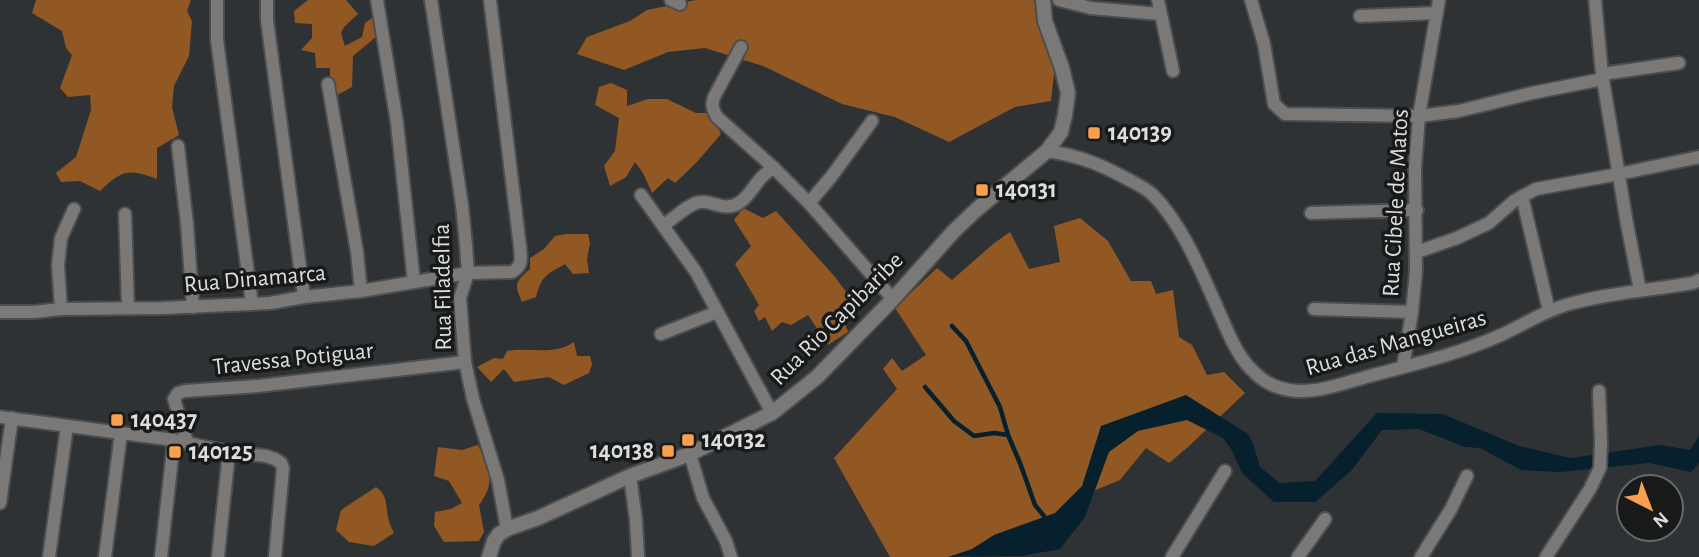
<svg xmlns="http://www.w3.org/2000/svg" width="1699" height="557" font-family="'Alegreya Sans',sans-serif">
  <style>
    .forest { fill: #915823 }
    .water { fill: #06202d }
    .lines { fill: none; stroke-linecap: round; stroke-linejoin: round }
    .stream { stroke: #06202d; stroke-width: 4.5 }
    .minor-casing { stroke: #4b4d4f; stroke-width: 16 }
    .tertiary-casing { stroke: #4b4d4f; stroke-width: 18 }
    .minor { stroke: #7b7978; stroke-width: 12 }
    .tertiary { stroke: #7b7978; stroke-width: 14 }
    .poi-dot { fill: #fa9f4e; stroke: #181a1a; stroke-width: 2.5 }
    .labels { text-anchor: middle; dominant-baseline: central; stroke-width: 7; stroke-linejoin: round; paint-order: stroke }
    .poi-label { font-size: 24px; font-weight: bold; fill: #dbdddf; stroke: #181a1a; text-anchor: start }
    .street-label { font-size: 24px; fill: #dbdddf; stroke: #181a1a }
  </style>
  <rect width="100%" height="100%" fill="#2f3234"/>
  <g class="forest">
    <path d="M36,0H191L187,11L192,21L189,56L174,86L172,107L179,135L157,148V179C128,168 122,170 100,191L80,181L61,182L56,173L76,157L91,110L90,95L68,97L60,88L72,55L66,48L62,31L32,13Z"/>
    <path d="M308,0H346L358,14L344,27L341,33L345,46L362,37L365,23L373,17L377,36L353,56L352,87L330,99V68H316L315,53L301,50L312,38V24L295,23L294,11Z"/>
    <path d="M696,0H1048L1058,39L1051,101L1015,107L949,142L895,117L842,104L763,66L705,48L668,52L624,70L577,54L587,37L630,21L647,10Z"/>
    <path d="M611,83L627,90V106L648,99H667L696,113H710L721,134L697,162L675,183L668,178L652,193L643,173L635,162L626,177L610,186L604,166L615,151L619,118L595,105L599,87Z"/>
    <path d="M743,208L763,218L776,211L835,277L853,301L844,310V320L848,332L828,345L808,315L791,325L782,322L772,331L765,317L759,321L754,311L759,305L735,264L751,246L734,220Z"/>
    <path d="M1080,218L1108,241L1131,281H1151L1156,294L1173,290L1179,337L1192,345L1207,375L1224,372L1245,393L1188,447L1169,463L1146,448L1120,480L1071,500L1063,518L969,557H890L834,458L897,389L883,369L892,358L902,371L926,355L895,308L937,268L952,280L993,244L1010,232L1029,269L1060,262L1054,226Z"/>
    <path d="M567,234H588L590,243L587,259L589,273L573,274L565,264C546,275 542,275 536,297L522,302C514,284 515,282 530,269V258L544,249L555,236Z"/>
    <path d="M574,342L577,356H590L592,364L589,373L564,385L549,377L514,382L504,369L491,382L477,367L494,358L503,359L507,351C529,347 554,356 574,342Z"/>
    <path d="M478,445C489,471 497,480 479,505L484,532L479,541L444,542L434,526L435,512L451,509L462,503L449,481L434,476L438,447L462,450Z"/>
    <path d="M376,487C389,495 385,508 389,521C390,525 392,529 394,533L374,546L349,542L336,530L341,510Z"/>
  </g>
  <path class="water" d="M1186,395L1248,434L1253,444L1260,467L1280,483L1315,481L1377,413L1443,414L1519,446L1571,458L1660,445L1690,450L1699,436V463L1691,472L1649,463L1561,472L1521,470L1480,448L1465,447L1419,429L1382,430L1351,471L1315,502H1274L1242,473L1231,449L1223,438L1187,420L1138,431L1109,452L1085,517L1060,549L1022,556L948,557L972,549L994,535L1055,513L1082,486L1101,426Z"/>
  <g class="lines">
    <g class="stream">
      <path d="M952,326L966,341L1000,407L1008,435L1020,463L1035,505L1048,521"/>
      <path d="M925,387L954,421L974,436L994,433L1008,435"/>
    </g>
    <defs>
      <g id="minor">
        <path d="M217,0V40L252,304"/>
        <path d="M267,0V20L304,297"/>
        <path d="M377,0L397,123L414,282"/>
        <path d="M431,0L462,205L466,245L468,273L460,298L465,362L473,399L498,480L507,529"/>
        <path d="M671,0L680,4"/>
        <path d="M1059,0L1091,8L1160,14"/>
        <path d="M1158,0L1173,71"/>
        <path d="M1251,0L1264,44L1274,104L1285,114L1419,116L1459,111L1532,93L1603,79"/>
        <path d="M1595,0L1602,74L1627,224L1640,290"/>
        <path d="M1360,16L1437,13"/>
        <path d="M741,47L714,97C711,105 713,110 717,117L774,168L809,203L893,299"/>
        <path d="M1602,74L1679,63"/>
        <path d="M328,84L357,252L361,291"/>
        <path d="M178,146L187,224L193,307"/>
        <path d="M1047,151C1081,156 1102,165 1131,181C1139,185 1147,189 1153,195C1183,225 1203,276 1220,314C1229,335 1238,358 1255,373C1266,384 1282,390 1298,391C1322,392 1347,382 1370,376C1414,364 1459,354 1501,335C1525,324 1548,309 1573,303C1613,292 1653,290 1693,283L1699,280"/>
        <path d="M641,195L696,272L772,413"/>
        <path d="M1522,196L1549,311"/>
        <path d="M809,203L831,177L872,121"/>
        <path d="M1311,213L1417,210"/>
        <path d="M125,214L128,307"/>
        <path d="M664,225C674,218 685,207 696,203C712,198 722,213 739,203C754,193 756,177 774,168"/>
        <path d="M1417,252L1457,238L1489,223L1514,201L1536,189L1619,174L1699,157"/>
        <path d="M61,309L58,265L61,238L74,209"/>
        <path d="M1314,309L1412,312"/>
        <path d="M0,312H34L61,309L163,308L270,303L304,297L361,291L468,273L512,272C523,266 521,258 520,247L490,0"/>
        <path d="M661,334L717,312"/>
        <path d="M1403,367L1412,312L1416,271L1415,168L1419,116L1439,0"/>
        <path d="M0,417L174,440L229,452L266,456L275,459L281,463L283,468L275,557"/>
        <path d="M187,442L174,399L178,393L185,391L258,386L465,362"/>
        <path d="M690,454L703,498L726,541L731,557"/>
        <path d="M630,476L636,520L638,557"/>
        <path d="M0,503L12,418"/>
        <path d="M49,557L67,426"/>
        <path d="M105,557L121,433"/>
        <path d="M161,557L174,440"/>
        <path d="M218,557L229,452"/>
        <path d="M1172,557L1225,471"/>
        <path d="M1298,557L1325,519"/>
        <path d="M1421,557L1451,509L1467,476"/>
        <path d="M1546,557L1590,489L1600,468L1601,442L1599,391"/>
      </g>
      <path id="tertiary" d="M489,557L494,541L499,534L507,529L538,518L630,476L690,454L772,413L817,377L893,299L954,231L976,210L1047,151L1061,132L1065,115L1068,93L1062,68L1045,21L1043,0"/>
    </defs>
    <use href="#minor" class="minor-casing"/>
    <use href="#tertiary" class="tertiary-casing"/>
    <use href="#minor" class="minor"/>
    <use href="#tertiary" class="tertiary"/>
  </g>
  <g class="poi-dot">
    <rect x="1087" y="126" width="14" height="14" rx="3.5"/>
    <rect x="975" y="183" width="14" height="14" rx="3.5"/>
    <rect x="110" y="413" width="14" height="14" rx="3.5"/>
    <rect x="681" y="433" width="14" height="14" rx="3.5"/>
    <rect x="661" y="444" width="14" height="14" rx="3.5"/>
    <rect x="168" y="445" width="14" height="14" rx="3.5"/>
  </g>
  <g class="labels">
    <g class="poi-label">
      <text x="1108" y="133">140139</text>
      <text x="996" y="190">140131</text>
      <text x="131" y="420">140437</text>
      <text x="702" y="440">140132</text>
      <text x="654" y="451" text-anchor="end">140138</text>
      <text x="189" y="452">140125</text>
    </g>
    <g class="street-label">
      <text transform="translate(1396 203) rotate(-87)">Rua Cibele de Matos</text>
      <text transform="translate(255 279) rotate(-5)">Rua Dinamarca</text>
      <text transform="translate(443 287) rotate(-91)">Rua Filadelfia</text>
      <text transform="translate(837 319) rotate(-45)">Rua Rio Capibaribe</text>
      <text transform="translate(1396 343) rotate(-16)">Rua das Mangueiras</text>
      <text transform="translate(293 359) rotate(-6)">Travessa Potiguar</text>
    </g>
  </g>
  <g transform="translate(1650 508) rotate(138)"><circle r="33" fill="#181a1a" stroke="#666869" stroke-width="2"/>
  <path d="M0-5L12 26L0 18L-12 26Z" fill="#fa9f4e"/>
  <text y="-10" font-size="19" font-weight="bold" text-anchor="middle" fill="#dbdddf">N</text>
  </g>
</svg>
